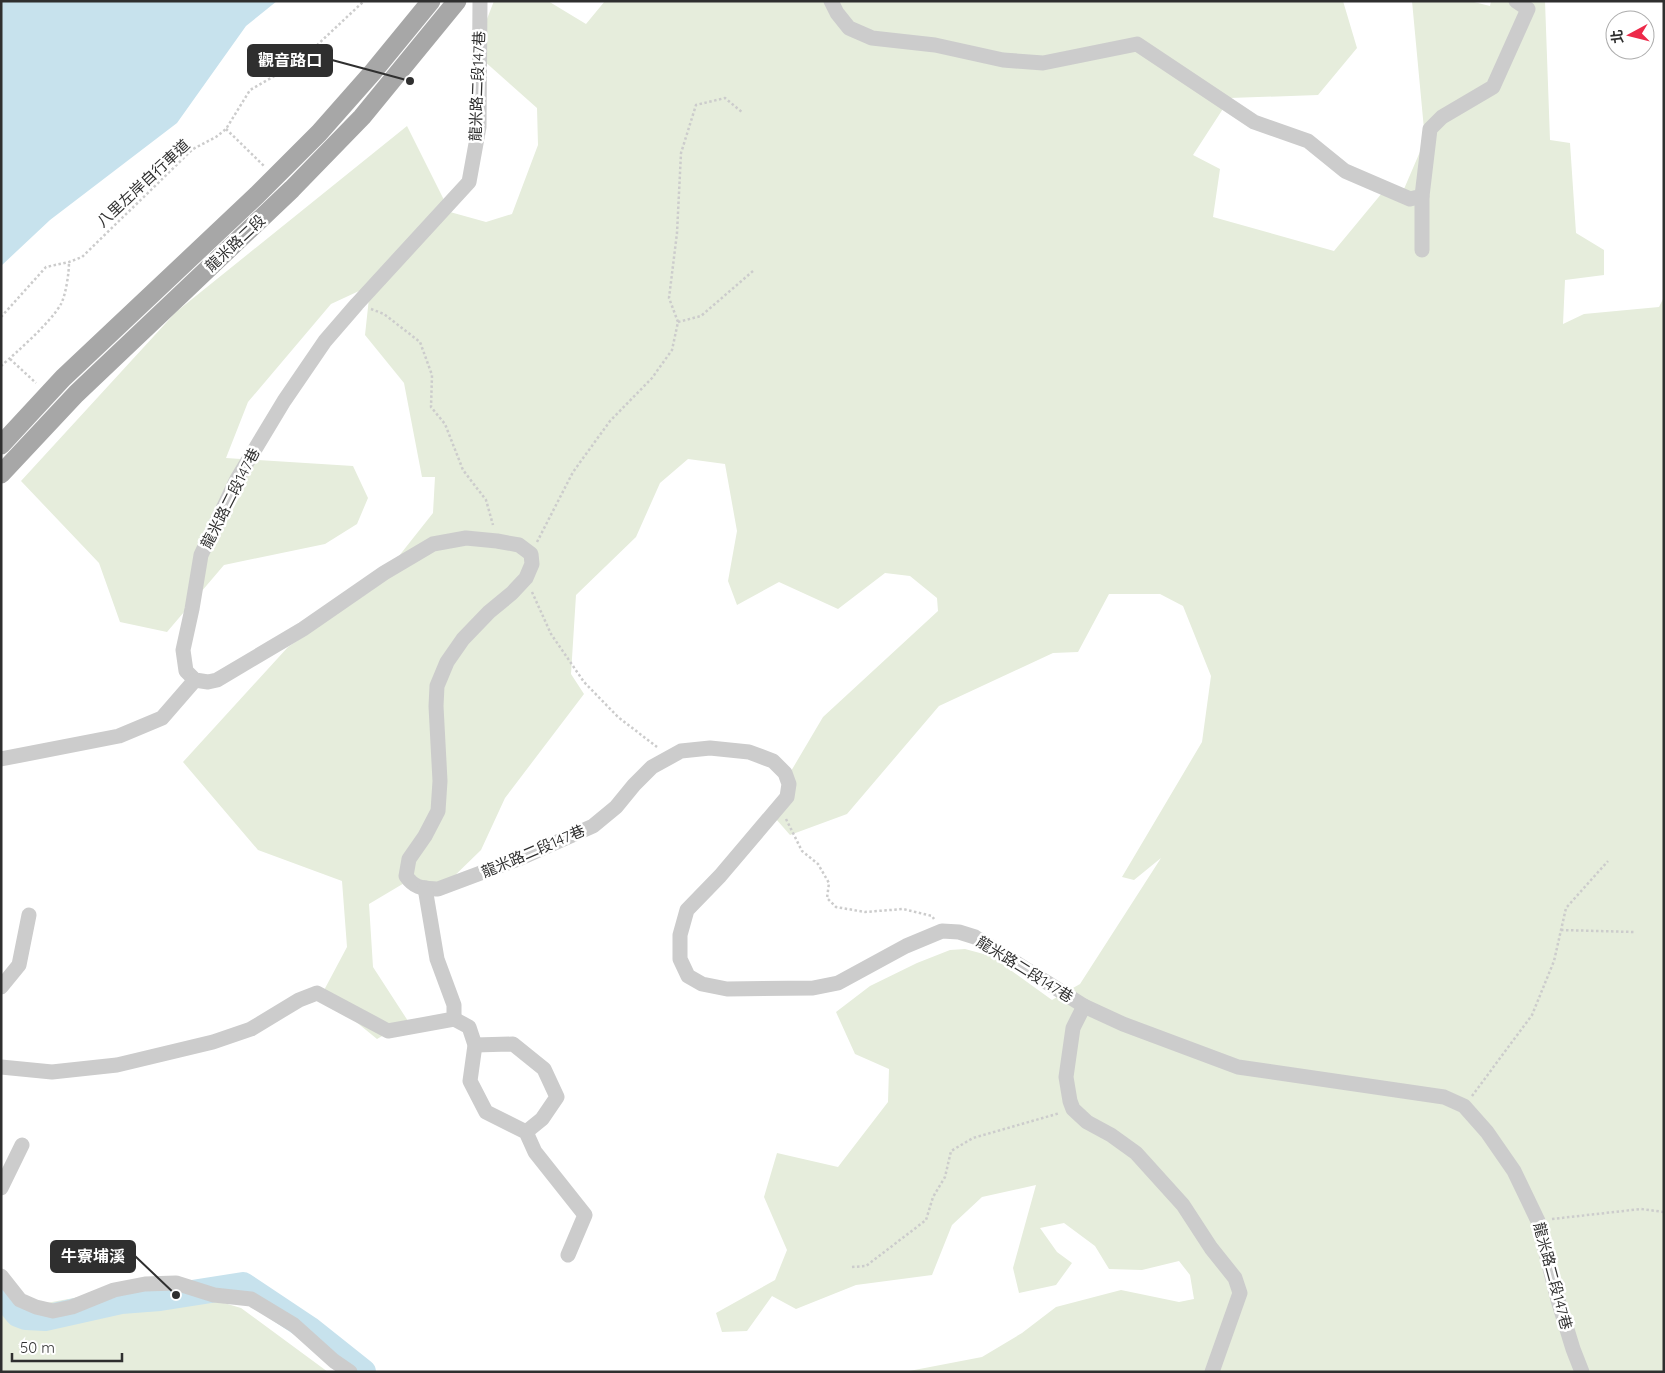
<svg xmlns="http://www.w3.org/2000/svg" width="1665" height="1373" font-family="Quicksand,'Noto Sans TC',sans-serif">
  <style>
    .green { fill: #e6eddc }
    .water { fill: #c7e2ed }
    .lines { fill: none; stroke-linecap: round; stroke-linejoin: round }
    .river { stroke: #c7e2ed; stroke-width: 26 }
    .path { stroke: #ccc; stroke-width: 2.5; stroke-dasharray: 2.5 2.5; stroke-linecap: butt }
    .minor { stroke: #ccc; stroke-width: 15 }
    .major { stroke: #a7a7a7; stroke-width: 19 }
    .labels { text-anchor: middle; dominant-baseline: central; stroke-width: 5; stroke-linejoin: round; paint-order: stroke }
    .street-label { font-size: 15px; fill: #2f2f2f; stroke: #fff }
    .leader { fill: none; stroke: #2f2f2f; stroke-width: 2 }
    .callout-dot { fill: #2f2f2f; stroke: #fff; stroke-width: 2 }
    .callout { fill: #2f2f2f; stroke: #2f2f2f; stroke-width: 2 }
    .callout-label { font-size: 16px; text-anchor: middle; font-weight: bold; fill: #fff }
  </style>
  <rect width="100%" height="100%" fill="#fff"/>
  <g class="green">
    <path d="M494,1H548L586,24L605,1H1343L1357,48L1318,95L1230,98L1193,155L1220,169L1213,217L1334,251L1382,193L1401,196L1425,140L1412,1H1470L1490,6L1491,1H1545L1550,140L1570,143L1576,233L1604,250V275L1565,280L1563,324L1584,314L1659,307L1664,297V1372H904L982,1357L1022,1333L1056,1307L1121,1290L1179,1302L1194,1299L1190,1275L1179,1261L1142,1270L1109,1269L1095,1246L1064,1223L1040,1228L1057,1252L1072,1263L1056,1285L1019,1293L1013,1268L1036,1185L982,1197L952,1225L932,1275L856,1285L796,1309L772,1296L747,1331L722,1332L716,1313L775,1280L787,1250L764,1197L777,1153L838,1167L888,1102L889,1069L855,1054L836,1012L870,986L917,963L950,950L965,949L991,956L1052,1000L1080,984L1161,858L1134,880L1122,877L1202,742L1211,676L1183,606L1160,594H1109L1078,652L1053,653L939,706L847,814L790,835L776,819L784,783L823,717L938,611L937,598L910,576L885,573L838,609L779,582L737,605L728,581L737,531L725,464L688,459L660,483L636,537L576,595L571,674L584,694L505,798L481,850L444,886L406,882L369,904L373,967L408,1021L377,1039L322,994L347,947L342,881L258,850L183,762L288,647L372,590L433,513L435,477H422L404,383L365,335L369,298L359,291L331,304L248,402L226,458L353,466L368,498L357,524L325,544L224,565L167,632L120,622L99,563L21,481L176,312L407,126L450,212L486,222L512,214L538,145L537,108L474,52Z"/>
    <path d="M156,1283L241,1308L328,1372H1V1300L19,1308Z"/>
  </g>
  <path class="water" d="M1,1H277L246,26L177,123L50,220L1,266Z"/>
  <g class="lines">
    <path class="river" d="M1,1293L18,1314L26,1317L45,1318L121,1301L160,1298L243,1285L309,1329L363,1372"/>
    <g class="path">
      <path d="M226,129L264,166"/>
      <path d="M371,309L384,314L420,342L432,375L431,407L445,424L463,470L486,500L493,525"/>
      <path d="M1,317L46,267L69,262L82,257L193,149L216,137L226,129L250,90L299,62L364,1"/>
      <path d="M678,322L701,316L753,271"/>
      <path d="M10,359L36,383"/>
      <path d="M1,366C17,352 51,322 61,304C66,294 69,273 69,262"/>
      <path d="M537,542L573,472L610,421L652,378L672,350L678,322L669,298L677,233L681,153L696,105L725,98L743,113"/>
      <path d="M532,592L551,634L584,682L618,717L657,747"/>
      <path d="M786,819L802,851L818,864L829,883L827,898L836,907L865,912L903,909L932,916L934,919"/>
      <path d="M1561,930L1634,932"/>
      <path d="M1472,1096L1532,1015L1554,961L1566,908L1608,861"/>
      <path d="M1552,1219L1641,1209L1664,1212"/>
      <path d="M852,1267L866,1266L926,1220L933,1197L945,1177L951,1151L973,1138L1060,1113"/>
    </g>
    <g class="minor">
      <path d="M480,1L479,127L469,182L357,304L325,341L284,401L237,479L201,555L192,609L183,650L186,671L195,680L208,682L217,680L303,629L384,573L433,544L466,538L497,541L519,545L531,554L532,564L526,578L512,593L489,612L463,639L447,662L437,686L436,706L440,781L438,811L425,836L409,859L406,876C415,889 423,888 438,889L521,858L593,826L616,807L634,785L652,767L681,751L710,748L749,752L773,761L785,773L789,784L787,797L720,876L687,910L680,935V959L688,976L702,984L727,989L813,988L838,983L906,946L942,931L959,932L975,937L1084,1006L1123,1024L1238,1067L1444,1097L1464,1106L1487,1132L1514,1171L1538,1221L1558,1300L1573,1349L1582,1372"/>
      <path d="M831,1L837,13L849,28L872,38L935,45L1003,60L1043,63L1137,44L1254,122L1308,141L1345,171L1410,199L1422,196L1430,129L1442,117L1493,87L1528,9L1516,1"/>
      <path d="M1422,196V250"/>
      <path d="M1,759L119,736L162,718L195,680"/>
      <path d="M1,987L19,965L29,915"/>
      <path d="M1084,1006L1073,1028L1066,1077L1070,1101L1073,1109L1087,1122L1111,1135L1136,1153L1183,1205L1211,1248L1235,1278L1240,1293L1212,1372"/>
      <path d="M454,1019L469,1027L475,1045L470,1081L486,1112L526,1132L535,1152L585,1215L568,1255"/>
      <path d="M475,1045L513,1044L544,1069L557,1097L542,1119L526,1132"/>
      <path d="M1,1067L52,1072L117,1065L213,1042L251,1029L299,1000L317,993L388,1031L454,1019V1005L437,959L425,888"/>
      <path d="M1,1188L22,1145"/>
      <path d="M1,1276L20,1300L36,1307L53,1311L72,1307L114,1290L145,1284L176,1283L214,1295L251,1299L294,1325L334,1361L350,1372"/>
    </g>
    <g class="major">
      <path d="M1,445L63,378L257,195L319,133L372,73L431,1"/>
      <path d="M1,474L76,394L292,189L362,117L457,1"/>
    </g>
  </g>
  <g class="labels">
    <g class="street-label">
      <text transform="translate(477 86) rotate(-88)">龍米路二段147巷</text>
      <text transform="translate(143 183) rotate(-43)">八里左岸自行車道</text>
      <text transform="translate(235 243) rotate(-43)">龍米路二段</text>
      <text transform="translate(230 498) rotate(-63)">龍米路二段147巷</text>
      <text transform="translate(533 851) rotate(-23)">龍米路二段147巷</text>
      <text transform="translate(1025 969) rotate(32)">龍米路二段147巷</text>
      <text transform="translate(1553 1276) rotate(75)">龍米路二段147巷</text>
    </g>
  </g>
  <path class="leader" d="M410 81L332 60M176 1295L135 1256"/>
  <g class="callout-dot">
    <circle cx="410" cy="81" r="5"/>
    <circle cx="176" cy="1295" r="5"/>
  </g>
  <g class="callout">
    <rect x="248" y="45" width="84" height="31" rx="5"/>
    <rect x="51" y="1241" width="84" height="31" rx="5"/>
  </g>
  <g class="callout-label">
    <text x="290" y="66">觀音路口</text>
    <text x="93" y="1262">牛寮埔溪</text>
  </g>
  <rect width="1665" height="1373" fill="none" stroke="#2f2f2f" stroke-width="5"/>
  <g transform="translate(1630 35) rotate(263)"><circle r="24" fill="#ffffff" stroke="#acacac"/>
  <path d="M0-4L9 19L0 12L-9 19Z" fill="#ed2949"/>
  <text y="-8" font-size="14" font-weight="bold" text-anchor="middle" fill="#2f2f2f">北</text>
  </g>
  <path d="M12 1353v8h110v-8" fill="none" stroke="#2f2f2f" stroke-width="2.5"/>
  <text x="20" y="1353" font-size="15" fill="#2f2f2f" stroke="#ffffff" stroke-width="4" paint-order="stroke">50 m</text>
</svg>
